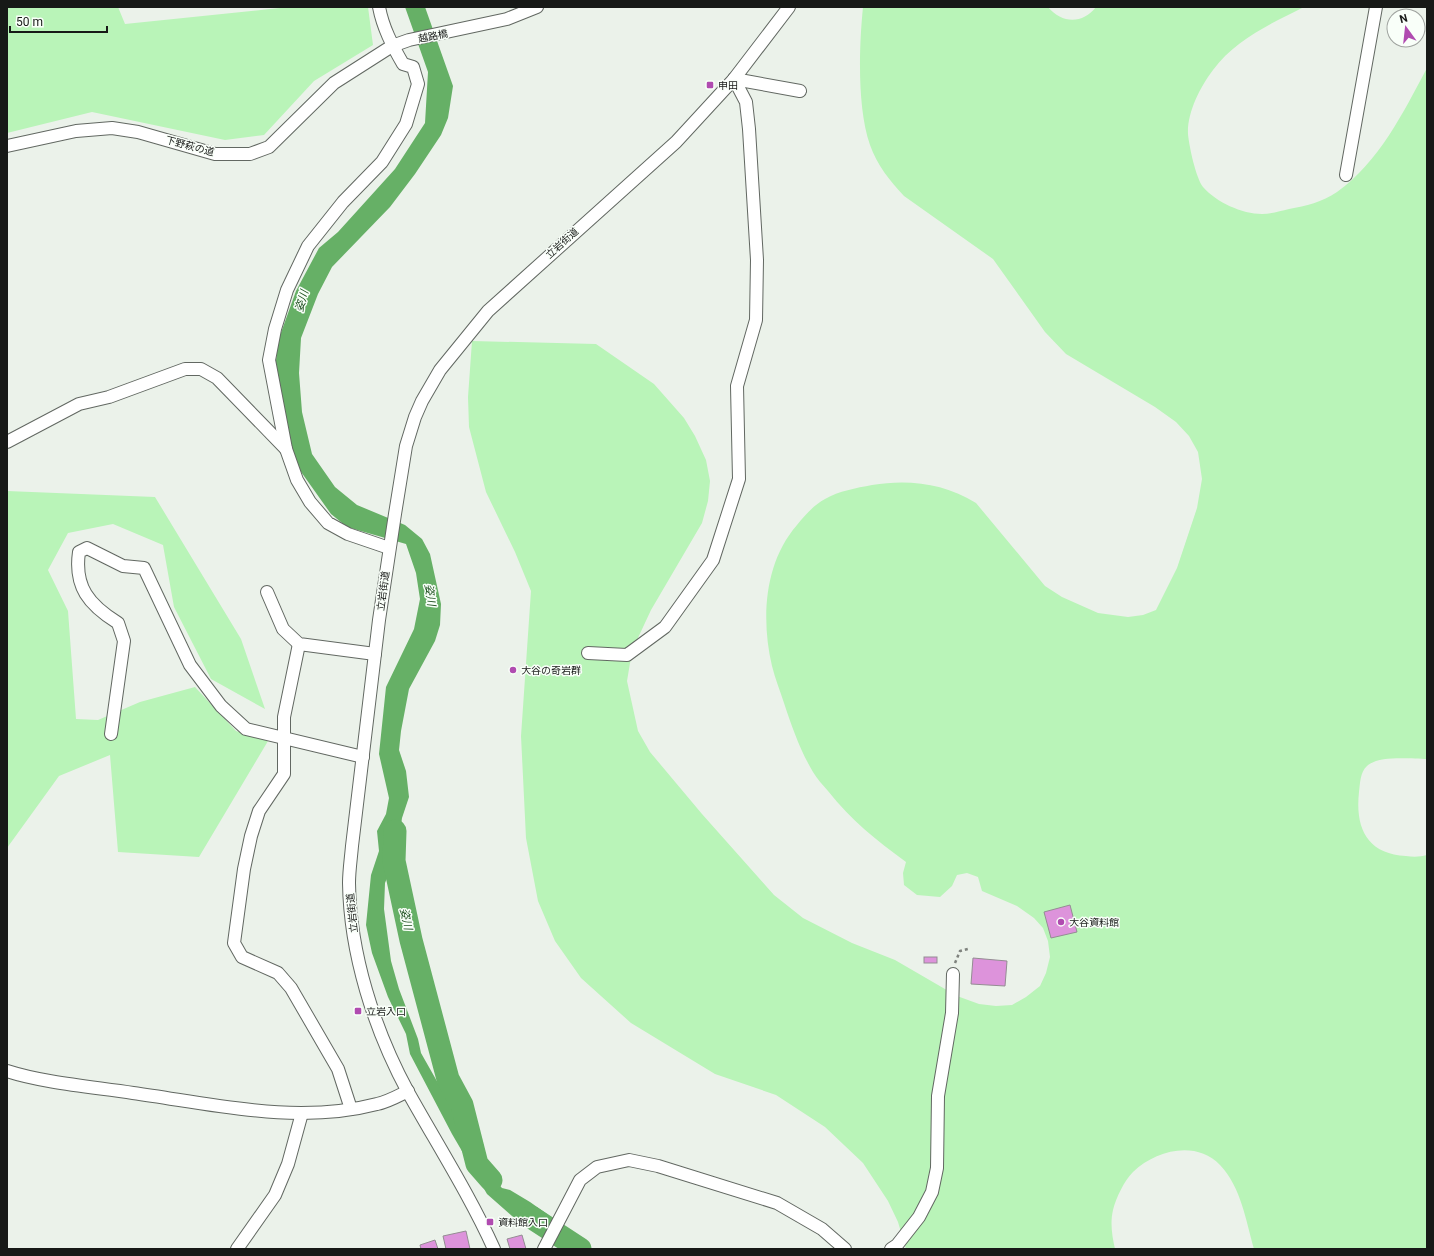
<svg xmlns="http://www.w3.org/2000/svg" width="1434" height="1256" font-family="Roboto,'Noto Sans JP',sans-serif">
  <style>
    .green { fill: #b9f4b8 }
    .water { fill: #66b066 }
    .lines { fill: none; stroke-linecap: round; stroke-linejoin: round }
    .river { stroke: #66b066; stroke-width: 23 }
    .building { fill: #dd93db; stroke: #948d93 }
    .minor-casing { stroke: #626862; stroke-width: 14 }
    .path { stroke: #7f837e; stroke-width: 2.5; stroke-dasharray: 3 3; stroke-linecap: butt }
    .minor { stroke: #fff; stroke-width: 12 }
    .poi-dot { fill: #b04bb0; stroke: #f9fff9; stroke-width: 1.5 }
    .labels { text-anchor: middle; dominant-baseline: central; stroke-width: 3; stroke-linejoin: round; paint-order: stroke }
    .street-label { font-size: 10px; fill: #171917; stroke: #f9fff9 }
    .poi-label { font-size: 10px; fill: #171917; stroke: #f9fff9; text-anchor: start }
    .water-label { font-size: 11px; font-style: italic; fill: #1c4f1e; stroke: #f9fff9 }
  </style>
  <rect width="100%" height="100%" fill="#ebf2ea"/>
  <g class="green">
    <path d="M7,7H118L125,24L289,7H368L373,45L314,81L264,135L225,140L92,112L7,133Z"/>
    <path d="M863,7H1048C1062,24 1083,24 1096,7H1304C1272,23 1235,40 1213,70C1200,87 1187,113 1188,134C1189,146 1196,178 1203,187C1216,202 1242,214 1262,214C1271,214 1280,211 1289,209C1306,206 1322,202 1337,192C1379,162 1403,113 1427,68V759C1411,759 1379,755 1367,766C1360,772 1360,784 1359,792C1355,828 1367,854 1406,856C1413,857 1420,857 1427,855V1249H1254C1246,1221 1241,1187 1220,1165C1196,1140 1156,1150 1133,1172C1124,1181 1116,1198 1113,1210C1110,1223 1112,1236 1115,1249H906L898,1222L888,1201L863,1163L825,1127L776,1095L715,1074L631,1023L581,978L555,941L538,901L526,838L521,736L531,591L515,552L486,492L469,427L468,397L472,341L596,344L654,384L684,418L695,436L706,460L710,481L708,501L702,523L651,610L637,640L630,663L627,681L638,731L650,752L702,814L774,895L803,918L852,943L895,960L957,996L979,1004L996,1006L1012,1005L1026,997L1040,986L1046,973L1050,957L1048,941L1043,928L1034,918L1017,906L982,891L978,877L967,873L957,875L952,886L940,897L917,895L904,885L903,873L906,862C876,840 851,820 828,791C823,785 817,779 813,772C800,750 792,727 784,703C780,691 775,678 772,666C761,619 764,563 797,525C805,515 814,505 825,499C839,491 856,488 872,485C908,479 944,483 976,503L1045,586L1062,597L1098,613L1128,617L1143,615L1156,610L1177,568L1197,508L1202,479L1198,452L1189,436L1176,422L1155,407L1066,354L1045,332L993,259L904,196C890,181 877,165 870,145C857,107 859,47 863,7Z"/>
    <path d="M7,491L155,497L241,639L265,709L211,679L174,607L163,545L113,524L68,533L48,570L68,611L76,719L98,720L140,702L195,687L236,731L268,741L199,857L118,852L110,755L59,776L7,848Z"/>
  </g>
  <g class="water">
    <path d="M405,7H425L453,86L448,118L441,135L415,174L390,207L332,267L318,294L301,338L299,373L302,412L312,454L335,487L357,505L405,525L422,539L430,554L441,604L440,625L435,641L409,689L401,731L399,750L406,771L409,797L402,818L397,854L385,883L384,909L391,961L399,989L418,1039L421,1053L451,1106L457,1121L479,1163L502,1188L510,1190L530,1202L547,1214L550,1219L544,1237L512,1216L487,1194L452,1134L410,1054L406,1034L388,997L372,953L366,925L371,875L379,851L377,831L386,814L389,798L379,754L386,687L414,629L420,599L416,573L406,544L347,527L331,514L299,469L285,426L275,370L278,341L296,291L319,248L338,232L395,169L425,123L428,72Z"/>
    <path d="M564,1234L587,1249H572L559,1243Z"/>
  </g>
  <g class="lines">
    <g class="river">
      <path d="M395,831L394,861L411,940L448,1079L462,1105L477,1164L491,1180"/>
      <path d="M531,1217L580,1249"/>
    </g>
  </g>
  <g class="building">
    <path d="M1070,905L1077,932L1051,938L1044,912Z"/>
    <rect x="924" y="957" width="13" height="6"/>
    <path d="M973,958L1007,961L1005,986L971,984Z"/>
    <path d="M466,1231L470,1249H446L443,1236Z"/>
    <path d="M522,1235L526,1249H510L507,1239Z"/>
    <path d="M435,1240L438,1249H421L420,1245Z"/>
  </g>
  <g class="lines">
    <defs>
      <g id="minor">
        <path d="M379,7C383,28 392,45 403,64L413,67L418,84L406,124L382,162L343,202L308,246L287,290L275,329L269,360L286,449L297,480L310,502L328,523L348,534L389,548"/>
        <path d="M734,79L800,91"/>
        <path d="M7,146L76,131L112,128L138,132L215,154H250L269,147L334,83L392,46L409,40L507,19L537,7"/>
        <path d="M1346,175L1376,7"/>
        <path d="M7,442L79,404L109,397L185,369H201L217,378L286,449"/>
        <path d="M267,592L283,629L299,644L375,654"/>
        <path d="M299,644L284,717V774L259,811L251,836L244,869L234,943L242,957L278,973L291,988L338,1069L351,1109"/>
        <path d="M588,653L627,655L665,627L713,560L739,479L737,386L756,320L757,260L749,129L746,102L734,79"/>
        <path d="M111,734L124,641L118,623C89,605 74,587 79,552L87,548L123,566L144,568L190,665L221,706L246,729L363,757"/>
        <path d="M7,1071C44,1083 94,1087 133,1093C213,1104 297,1125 377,1104C387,1102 398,1096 408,1091"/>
        <path d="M237,1249L275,1195L288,1164L302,1113"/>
        <path d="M494,1249C469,1194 437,1144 408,1092C374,1029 350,954 349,883C349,871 351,858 352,846L379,620L395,514L406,446L415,417L422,401L440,370L488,311L676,142L734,79L789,7"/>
        <path d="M544,1249L580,1180L597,1167L629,1160L658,1166L777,1203L822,1229L845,1249"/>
        <path d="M891,1249L897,1245L919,1217L932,1192L937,1168L938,1096L952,1013L953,974"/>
      </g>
    </defs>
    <use href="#minor" class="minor-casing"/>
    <path class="path" d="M955,963L960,951L968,949"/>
    <use href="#minor" class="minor"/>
  </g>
  <g class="poi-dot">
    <rect x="706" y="81" width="8" height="8" rx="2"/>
    <circle cx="513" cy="670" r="4"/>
    <circle cx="1061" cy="922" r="4"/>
    <rect x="354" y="1007" width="8" height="8" rx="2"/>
    <rect x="486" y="1218" width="8" height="8" rx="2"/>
  </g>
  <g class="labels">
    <g class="street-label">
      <text transform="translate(433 36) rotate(-11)">越路橋</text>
      <text transform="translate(190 146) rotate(15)">下野萩の道</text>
      <text transform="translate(562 243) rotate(-42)">立岩街道</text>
      <text transform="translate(383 591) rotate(-82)">立岩街道</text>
      <text transform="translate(352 913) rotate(-96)">立岩街道</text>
    </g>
    <g class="poi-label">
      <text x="718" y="85">申田</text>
      <text x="521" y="670">大谷の奇岩群</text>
      <text x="1069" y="922">大谷資料館</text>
      <text x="366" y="1011">立岩入口</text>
      <text x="498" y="1222">資料館入口</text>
    </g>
    <g class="water-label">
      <text transform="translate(302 301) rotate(-74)">姿川</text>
      <text transform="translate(430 595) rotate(82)">姿川</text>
      <text transform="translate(406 919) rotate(78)">姿川</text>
    </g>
  </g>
  <rect width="1434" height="1256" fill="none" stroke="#171917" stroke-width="16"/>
  <g transform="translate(1406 28) rotate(345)"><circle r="19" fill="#f9fff9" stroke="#9fa39f"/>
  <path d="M0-3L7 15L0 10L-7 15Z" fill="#b04bb0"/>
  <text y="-6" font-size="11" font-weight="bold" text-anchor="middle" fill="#171917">N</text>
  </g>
  <path d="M10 26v6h97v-6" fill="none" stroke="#171917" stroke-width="2"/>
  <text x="16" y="26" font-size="12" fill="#171917" stroke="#f9fff9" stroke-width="3" paint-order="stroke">50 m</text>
</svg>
